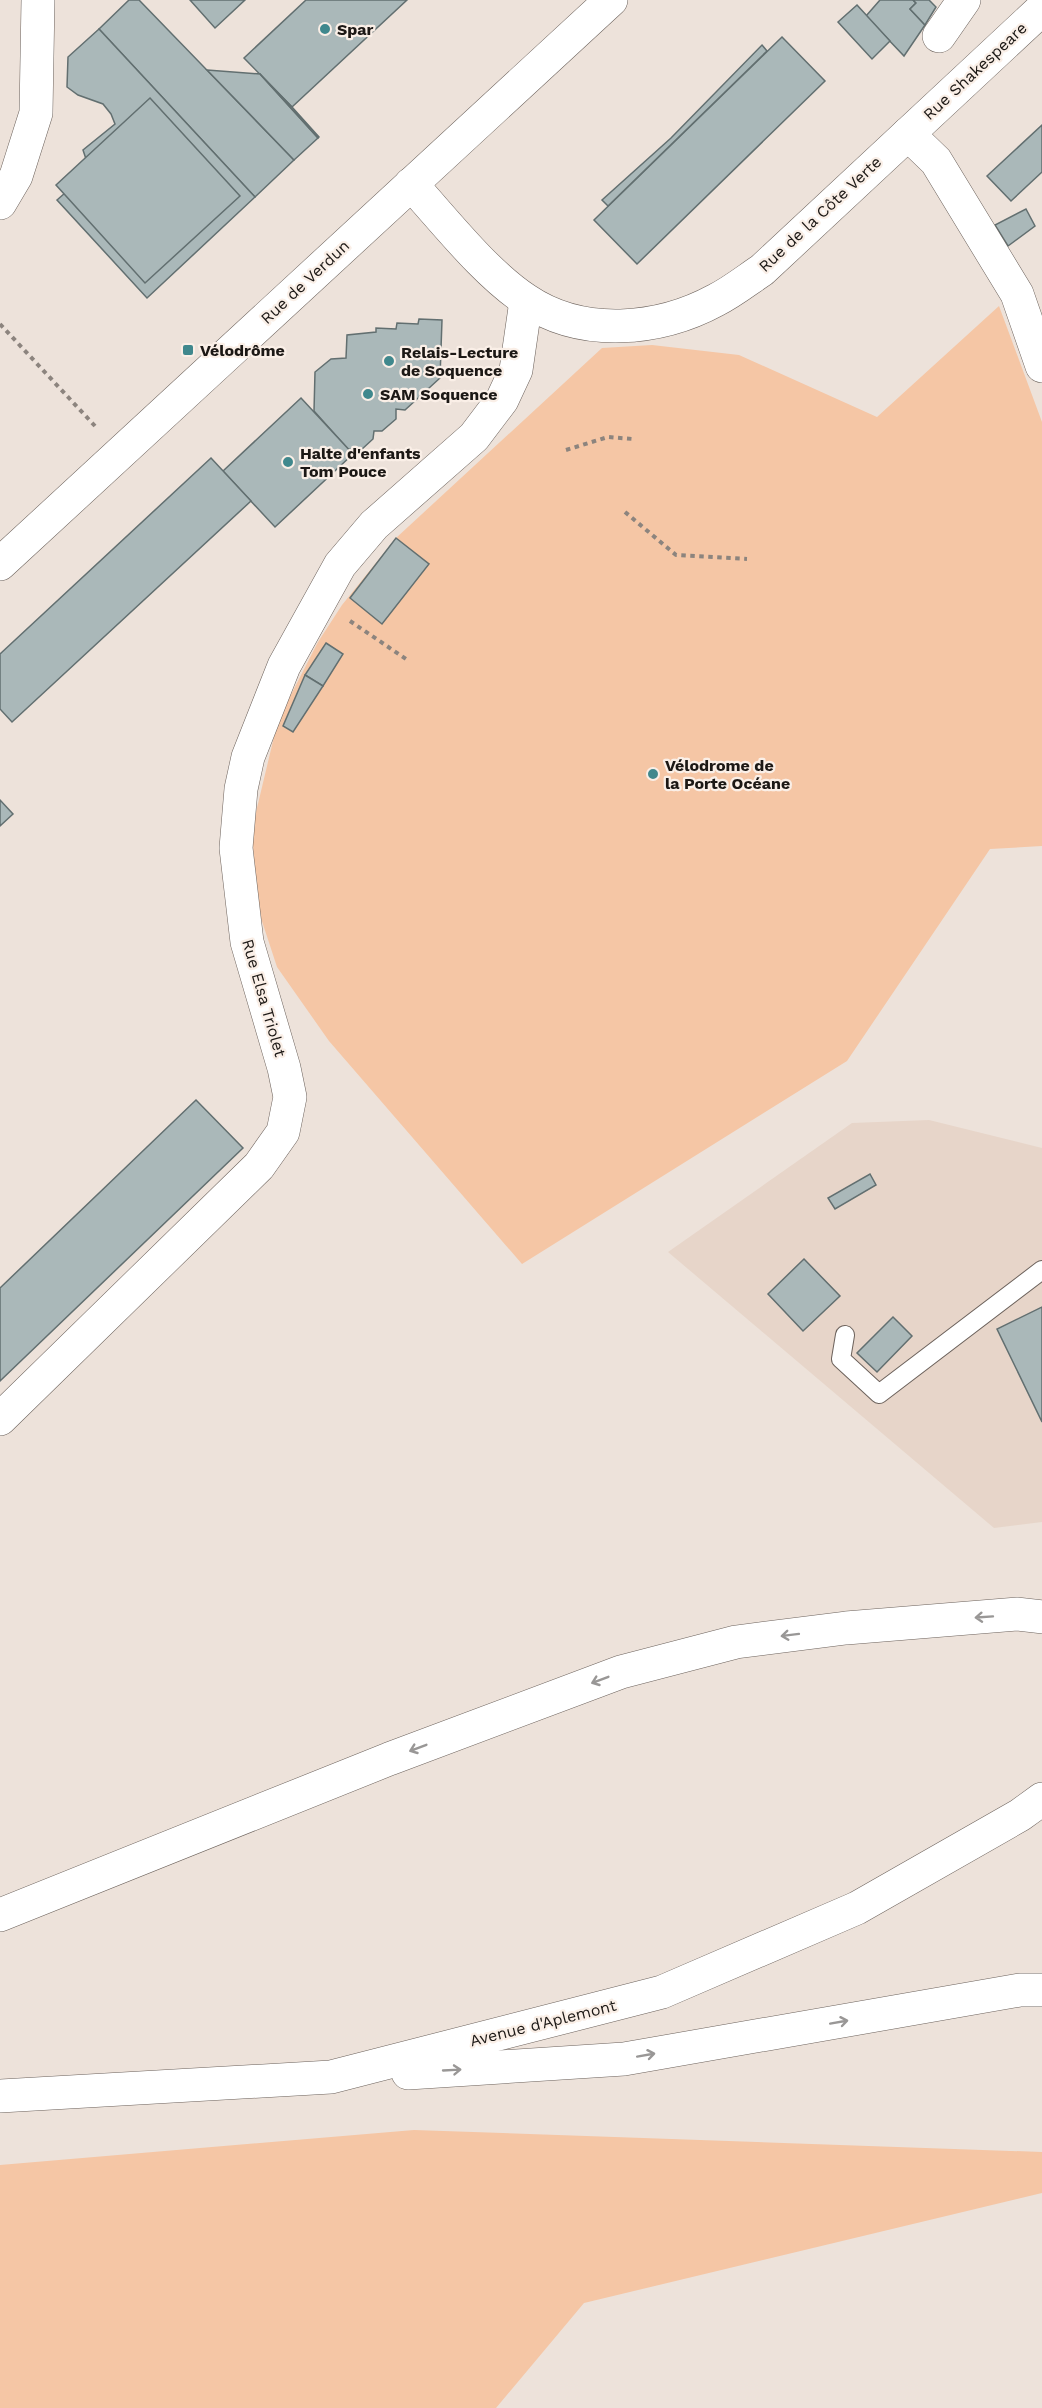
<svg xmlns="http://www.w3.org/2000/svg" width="1042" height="2408" font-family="'Work Sans',sans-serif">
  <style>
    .built { fill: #e7d5c9 }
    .green { fill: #f5c6a5 }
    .building { fill: #aab8b9; stroke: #626f70; stroke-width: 1.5 }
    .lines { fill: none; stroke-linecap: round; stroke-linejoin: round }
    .lane-casing { stroke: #6c625c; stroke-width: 20 }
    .street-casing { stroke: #6c625c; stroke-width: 34 }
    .secondary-casing { stroke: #6c625c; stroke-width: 34 }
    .path { stroke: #8c847e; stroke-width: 4; stroke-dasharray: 4.5 4.5; stroke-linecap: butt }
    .lane { stroke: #fff; stroke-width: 18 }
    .street { stroke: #fff; stroke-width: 33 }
    .secondary { stroke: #fff; stroke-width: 33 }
    .oneway { stroke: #999796 }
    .poi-dot { fill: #40888d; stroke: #faefe7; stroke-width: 2 }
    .labels { text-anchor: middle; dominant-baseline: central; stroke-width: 4.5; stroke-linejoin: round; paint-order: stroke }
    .poi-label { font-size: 16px; font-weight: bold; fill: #1c1815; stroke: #faefe7; text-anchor: start }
    .street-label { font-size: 16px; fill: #1c1815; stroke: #faefe7 }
  </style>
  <rect width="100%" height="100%" fill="#ede2da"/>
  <path class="built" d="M929,1120L1042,1148V1522L994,1528L668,1252L852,1123Z"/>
  <g class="green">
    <path d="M999,306L1042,422V846L990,849L847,1061L522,1264L329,1041L277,967L257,906L252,829L278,720L318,642L342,605L396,538L602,348L652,345L739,355L877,417Z"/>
    <path d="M414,2130L1042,2152V2193L584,2303L496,2408H0V2165Z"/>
  </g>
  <g class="building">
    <path d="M129,0H139L294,160L255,197L99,29Z"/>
    <path d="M190,0H245L215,28Z"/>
    <path d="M306,0H407L292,107L244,58Z"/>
    <path d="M880,0H913L916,3L910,9L925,25L904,56L866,16Z"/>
    <path d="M913,0H929L936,7L925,25L910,9L916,3Z"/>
    <path d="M857,5L890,41L872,59L838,22Z"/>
    <path d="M99,29L255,197L147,298L57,200L90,171L83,150L115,124L111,114L103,104L78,95L67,87L68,57Z"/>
    <path d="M782,37L825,81L637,264L594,220Z"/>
    <path d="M762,45L767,51L608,206L602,200L671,138Z"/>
    <path d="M207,70L260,74L318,138L294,160Z"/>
    <path d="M260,74L292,107L319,137L318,138Z"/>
    <path d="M150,98L240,196L145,283L56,185Z"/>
    <path d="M1042,125V172L1011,201L987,176Z"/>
    <path d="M1026,209L1035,226L1008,246L995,225Z"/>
    <path d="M419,319L442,320L440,378L405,410L396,409V419L382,431H374L373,439L361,450L348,449L314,411L315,372L331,359L346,358L347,335L376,332V328L396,329L397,323L418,324Z"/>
    <path d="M301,398L353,454L275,527L223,471Z"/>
    <path d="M211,458L251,501L12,722L0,709V654Z"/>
    <path d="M396,538L429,564L382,624L350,598Z"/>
    <path d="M326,643L343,654L323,686L305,675Z"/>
    <path d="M305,675L323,686L293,732L283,726Z"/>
    <path d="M0,800L13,814L0,826Z"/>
    <path d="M196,1100L243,1148L0,1381V1288Z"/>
    <path d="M870,1174L876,1185L835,1209L828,1198Z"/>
    <path d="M804,1259L840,1296L803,1331L768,1294Z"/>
    <path d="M1042,1307V1422L997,1329Z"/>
    <path d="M893,1317L912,1336L877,1372L857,1353Z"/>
  </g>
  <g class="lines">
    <defs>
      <path id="lane" d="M845,1335L841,1359L879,1394L1042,1270"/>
      <g id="street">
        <path d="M939,36L964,0"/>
        <path d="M908,134L936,161L1017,294L1042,366"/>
        <path d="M411,184C445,221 484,272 526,300C582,338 659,331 716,300C732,292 747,280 762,270L1042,9"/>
        <path d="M0,203L16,176L36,113L38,0"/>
        <path d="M0,1419L259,1166L283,1132L290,1097L284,1068L247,942L236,848L241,789L248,757L284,666L340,565L374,525L474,437L502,400L516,370L526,301"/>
      </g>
      <g id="secondary">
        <path d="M0,564L611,0"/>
        <path d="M0,1915L389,1759L621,1672L736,1642L846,1628L1018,1614L1042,1617"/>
        <path d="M408,2073L624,2059L1020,1990H1042"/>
        <path d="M0,2096L331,2077L662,1992L857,1908L1020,1815L1042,1799"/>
      </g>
    </defs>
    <use href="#lane" class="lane-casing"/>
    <use href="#street" class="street-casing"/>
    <use href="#secondary" class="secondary-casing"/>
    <g class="path">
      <path d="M0,324L95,426"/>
      <path d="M566,450L608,437L633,439"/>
      <path d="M625,512L676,555L747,559"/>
      <path d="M350,621L406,659"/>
    </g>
    <use href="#lane" class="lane"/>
    <use href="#street" class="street"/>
    <use href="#secondary" class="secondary"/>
  </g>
  <defs><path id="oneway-shaft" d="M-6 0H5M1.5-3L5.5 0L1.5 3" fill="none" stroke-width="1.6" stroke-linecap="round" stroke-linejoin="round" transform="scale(1.5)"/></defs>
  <g class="oneway">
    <use href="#oneway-shaft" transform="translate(984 1617) rotate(176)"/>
    <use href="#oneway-shaft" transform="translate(790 1635) rotate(173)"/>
    <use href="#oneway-shaft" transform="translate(600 1680) rotate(159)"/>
    <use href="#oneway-shaft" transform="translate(418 1748) rotate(159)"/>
    <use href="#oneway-shaft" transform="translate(839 2022) rotate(-10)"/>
    <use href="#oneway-shaft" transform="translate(646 2055) rotate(-10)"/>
    <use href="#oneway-shaft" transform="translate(452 2070) rotate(-3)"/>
  </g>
  <g class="poi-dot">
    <circle cx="325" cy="29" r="6"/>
    <rect x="182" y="344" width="12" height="12" rx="3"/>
    <circle cx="389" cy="361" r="6"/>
    <circle cx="368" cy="394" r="6"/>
    <circle cx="288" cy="462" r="6"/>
    <circle cx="653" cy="774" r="6"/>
  </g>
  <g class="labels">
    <g class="poi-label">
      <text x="337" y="29">Spar</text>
      <text x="200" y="350">Vélodrôme</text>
      <text x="401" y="352">Relais-Lecture<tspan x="401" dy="18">de Soquence</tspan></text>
      <text x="380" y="394">SAM Soquence</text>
      <text x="300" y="453">Halte d'enfants<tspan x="300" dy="18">Tom Pouce</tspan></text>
      <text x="665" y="765">Vélodrome de<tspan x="665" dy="18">la Porte Océane</tspan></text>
    </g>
    <g class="street-label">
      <text transform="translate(975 71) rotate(-43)">Rue Shakespeare</text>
      <text transform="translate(820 214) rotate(-43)">Rue de la Côte Verte</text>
      <text transform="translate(305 282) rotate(-43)">Rue de Verdun</text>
      <text transform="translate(264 998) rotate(74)">Rue Elsa Triolet</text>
      <text transform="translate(543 2023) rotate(-14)">Avenue d'Aplemont</text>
    </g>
  </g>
</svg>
